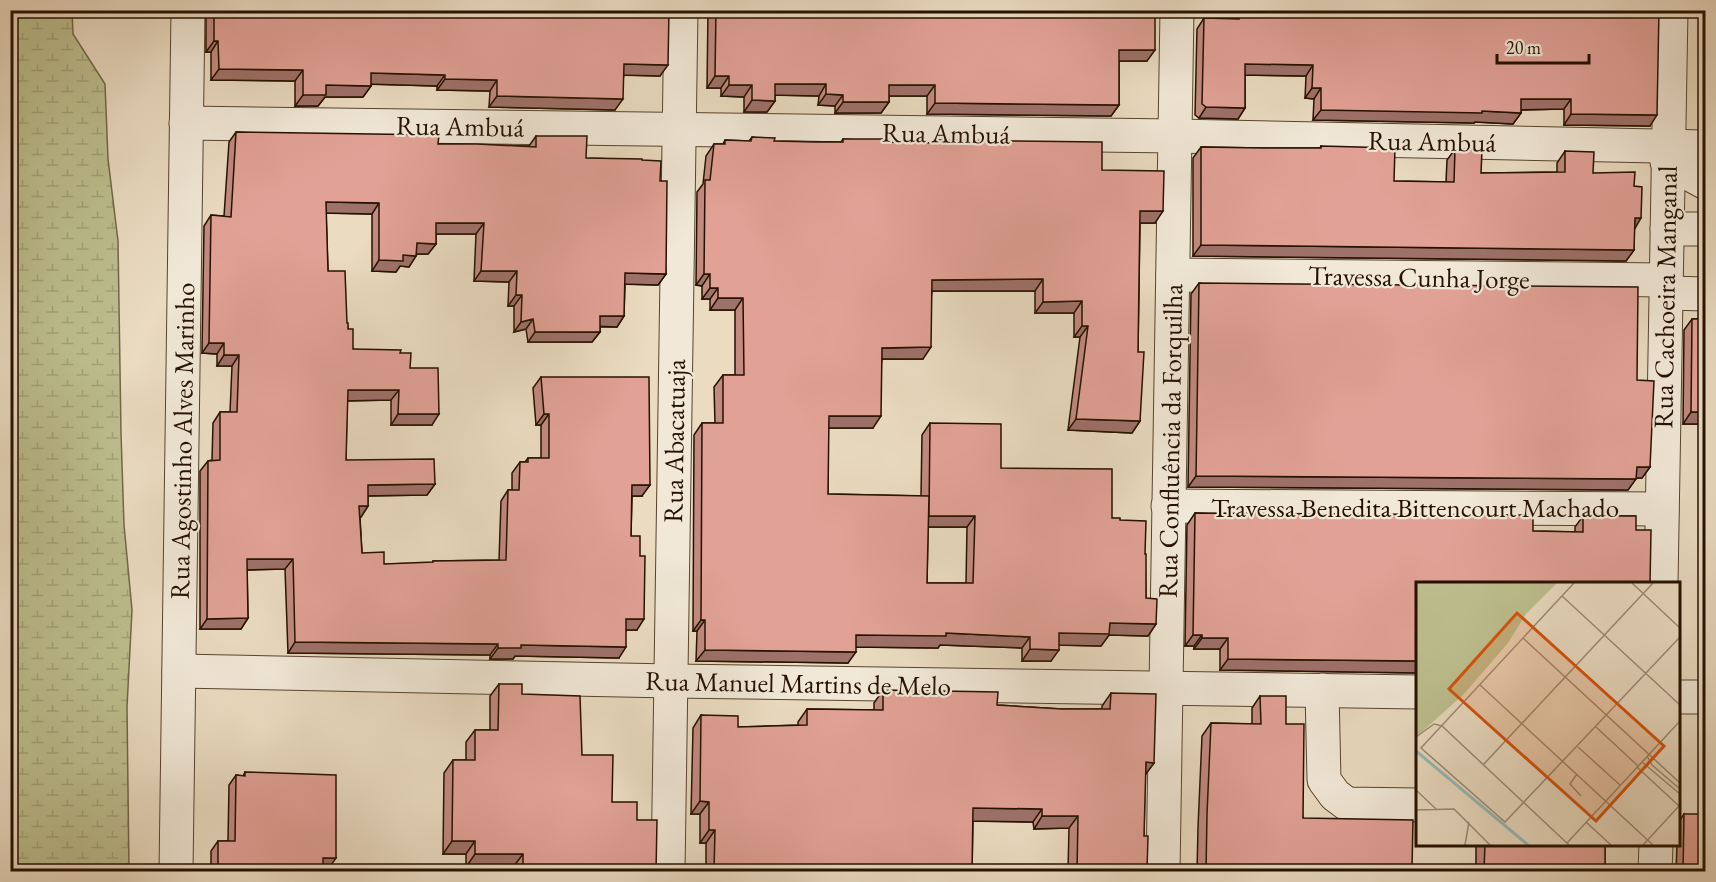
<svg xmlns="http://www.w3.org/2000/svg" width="1716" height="882" font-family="'EB Garamond',serif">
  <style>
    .wetland { fill: url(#wetland-marsh); stroke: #726847; stroke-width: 1.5 }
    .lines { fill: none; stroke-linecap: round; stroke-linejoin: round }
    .minor-casing { stroke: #574430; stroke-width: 35 }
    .minor { stroke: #f1e8d7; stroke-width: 33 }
    .wall { fill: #c28a81; stroke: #261100; stroke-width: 1.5; fill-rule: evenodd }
    .shaded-wall { fill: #9e7169; stroke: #261100; stroke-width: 1.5 }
    .building { fill: #e1a196; stroke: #261100; stroke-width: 1.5 }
    .labels { text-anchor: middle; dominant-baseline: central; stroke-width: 4.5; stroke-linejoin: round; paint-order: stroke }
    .street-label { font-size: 27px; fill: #261100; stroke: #f1e8d7 }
    .inset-river { fill: none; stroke: #98bab8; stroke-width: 3 }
    .inset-road { fill: none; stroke: #9c8a74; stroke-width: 1.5 }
    .view { fill: #d5520b; fill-opacity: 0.15; stroke: #d5520b; stroke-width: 3 }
    .inset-edge { fill: none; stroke: #261100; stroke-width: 3 }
  </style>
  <defs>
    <pattern id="wetland-marsh" width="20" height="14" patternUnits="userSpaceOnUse" patternTransform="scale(1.5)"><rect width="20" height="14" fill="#bdbe8e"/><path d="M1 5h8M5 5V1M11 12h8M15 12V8" fill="none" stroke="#a2a279"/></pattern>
  </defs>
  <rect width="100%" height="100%" fill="#eadbc1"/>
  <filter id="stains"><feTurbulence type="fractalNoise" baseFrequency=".00333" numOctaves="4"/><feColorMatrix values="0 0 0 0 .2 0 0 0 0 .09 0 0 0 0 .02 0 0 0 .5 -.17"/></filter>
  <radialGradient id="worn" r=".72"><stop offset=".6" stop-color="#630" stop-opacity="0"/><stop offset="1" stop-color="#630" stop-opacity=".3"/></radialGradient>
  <path class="wetland" d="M10,11H72L73,34L105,84L108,159L118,241L121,433L124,525L132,610L127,707L129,871H11Z"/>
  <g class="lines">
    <defs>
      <g id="minor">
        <path d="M186,123L1175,136L1706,147"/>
        <path d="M1667,162L1706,183"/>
        <path d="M1667,229H1706"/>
        <path d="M1173,275L1665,280"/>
        <path d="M1666,293L1706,294"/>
        <path d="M1168,506L1662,509"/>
        <path d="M1661,584L1671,10"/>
        <path d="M179,671L671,681L1418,692"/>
        <path d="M1322,690L1324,780L1335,795L1347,804L1418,805"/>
        <path d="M1678,697H1706"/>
        <path d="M176,872L188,10"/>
        <path d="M668,872L681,10"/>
        <path d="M1163,872L1177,10"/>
        <path d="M1655,872L1656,844"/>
      </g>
    </defs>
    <use href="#minor" class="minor-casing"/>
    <use href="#minor" class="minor"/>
  </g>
  <g class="wall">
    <path d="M206,10H669L660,76L624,75L615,110L489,107L490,91L437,90V86L371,84V86L363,97H325L318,106H295V81L211,80V52H206Z"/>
    <path d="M708,10H1155L1147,61H1119V105L1111,116L927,114V96H889V102L881,113H835V106L818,105L819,96L775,95V101L767,112H744V97L721,96V88H707Z"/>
    <path d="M1232,10H1659L1650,126L1564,125V109L1521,110V113L1513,124L1475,122L1474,123L1313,120L1314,99L1305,98L1306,76L1245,75V108L1238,119L1199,118L1195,115L1197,29L1204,18H1231Z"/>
    <path d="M236,132L438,144L529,146L536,136L586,158L642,160L660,181L666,274L658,285L625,284L624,316L617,327H600V332L592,342H528L526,329L514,332V306H508L509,282L474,281L476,234H436V244L428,254H417L416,256L409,267L400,266L396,272L372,271V214L326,213L328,271L347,323L353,349L400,353L410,368L432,425H391V400L347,401L346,460L435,484L427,495L368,496V506L361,517H360L362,553L384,564L432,563L433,561L499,560L501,501L508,490H512V473L520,462H525L528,458H541V425H536L533,388L541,377L642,496H632L631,536L637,630H626L619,658L515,656L513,659H490V655L288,653L285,569L247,570L248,618L241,629H200V471L208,461L212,460L213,423L220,412H230L232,366H217V354L202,353L204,226L211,215L224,216L229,142Z"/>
    <path d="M752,137L774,141L841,142L843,139L889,142L933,143L935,140L1102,170L1155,223H1140L1138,352L1140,421L1132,433L1068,430L1080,337H1074V313H1035V291H932L923,359H882L873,428H828V494L921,496L922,435L930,423L1001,468L1112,518L1120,520L1145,554L1146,598L1156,624L1148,636L1109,635L1101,646L1059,645L1051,661H1022V648L940,645L938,648L856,647L848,663L696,661L697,631H693L694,435L702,423H715L714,387L723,375H735V310H710V299H702V286L696,285L697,192L703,184L706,156L714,144H723L725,140L749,141ZM928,527H967L966,583H927Z"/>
    <path d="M1321,146L1394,181L1446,182L1447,160L1455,149L1481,173L1557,172V163L1565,151L1593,173L1634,186V250L1626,261L1193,256V158L1201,147L1263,148H1320Z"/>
    <path d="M1199,283L1637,380L1650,467L1642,478H1636L1628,490L1188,487L1191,294Z"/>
    <path d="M1706,312V424H1683L1684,330L1692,319H1703V315Z"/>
    <path d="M1195,513L1533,531L1575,532V527L1583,516H1636L1418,584V673L1220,670V649H1194V646H1185L1187,525Z"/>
    <path d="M499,684L522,694L582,755L612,802L637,820L656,872H514V866L466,867V854H443L444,773L453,760H466V742L475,730H490V696Z"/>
    <path d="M883,690L997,705L1062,709H1102V706L1111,693L1154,763L1145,775L1144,836L1147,870L1152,872H1068L1069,828L1034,829L1033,822L973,821L972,872H706V843H700V814H691L693,728L701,715L738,727L798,725V722L807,709L874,710V703Z"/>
    <path d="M1260,696L1286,724L1303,818L1412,868L1476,870V844H1605V872H1197L1198,827L1202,736L1211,723L1252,724V708Z"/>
    <path d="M245,772L329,868H323L322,872H211V851L218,841H228L229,785L236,775L243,776Z"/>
    <path d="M1684,814L1706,872H1676L1677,844H1678V823Z"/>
  </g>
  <g class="shaded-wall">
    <path d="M214,41H218L211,52H206Z"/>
    <path d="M1119,50H1155L1147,61H1111Z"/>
    <path d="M624,64L668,65L660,76L616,75Z"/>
    <path d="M1245,64L1313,65L1306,76L1237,75Z"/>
    <path d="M219,69L303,70L295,81L211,80Z"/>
    <path d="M371,73L445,75L437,86L363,84Z"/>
    <path d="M715,76H729L721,88H707Z"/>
    <path d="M445,79L497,80L490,91L437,90Z"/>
    <path d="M775,84H826L819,96L767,95Z"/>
    <path d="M326,85L371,86L363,97H325L318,106H295L303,95Z"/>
    <path d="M729,85H752L744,97L721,96Z"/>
    <path d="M889,85H935L927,96H881Z"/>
    <path d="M1312,88H1321L1314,99L1305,98Z"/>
    <path d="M826,94L843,95L835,106L818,105Z"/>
    <path d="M497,96L623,99L615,110L489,107Z"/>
    <path d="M1521,99H1571L1564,109L1514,110Z"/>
    <path d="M752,100L775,101L767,112H744Z"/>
    <path d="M843,102H889L881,113H835Z"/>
    <path d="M935,103L1119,105L1111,116L927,114Z"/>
    <path d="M1206,107L1245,108L1238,119L1199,118Z"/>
    <path d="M1321,110L1482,111L1521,113L1513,124L1475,122L1474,123L1313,120Z"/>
    <path d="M1571,114L1657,115L1650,126L1564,125Z"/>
    <path d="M326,202L379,203L372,214L319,213Z"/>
    <path d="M1140,211H1163L1155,223H1132Z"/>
    <path d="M1635,218H1641L1634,230Z"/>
    <path d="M436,223H484L476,234H429Z"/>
    <path d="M417,243L436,244L428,254H409Z"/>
    <path d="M1201,245L1634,250L1626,261L1193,256Z"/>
    <path d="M403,255L416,256L409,267L400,266L396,272L372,271L379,260Z"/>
    <path d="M481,271H517L509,282L474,281Z"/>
    <path d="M625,273L666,274L658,285L617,284Z"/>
    <path d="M704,274H710L702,286L696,285Z"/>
    <path d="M1043,279L1035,291H924L932,280Z"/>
    <path d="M710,288H718L710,299H702Z"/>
    <path d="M516,295H522L514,306H508Z"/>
    <path d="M718,298H743L735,310H710Z"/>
    <path d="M1082,301L1074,313H1035L1043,302Z"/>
    <path d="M600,316H624L617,327L592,326Z"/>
    <path d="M533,319L526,329L514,332L521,322Z"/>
    <path d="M1082,326H1088L1080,337H1074Z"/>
    <path d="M535,332H600L592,342H528Z"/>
    <path d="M209,343H224L217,354L202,353Z"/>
    <path d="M931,347L923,359H874L882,348Z"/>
    <path d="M224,355H239L232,366H217Z"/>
    <path d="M348,390H399L391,400L340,401Z"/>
    <path d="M1691,412H1706V424H1683Z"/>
    <path d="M398,414H439L432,425H391Z"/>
    <path d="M544,414H549L541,425H536Z"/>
    <path d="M829,416H881L873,428H820Z"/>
    <path d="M1076,419L1140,421L1132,433L1068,430Z"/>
    <path d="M1637,467H1650L1642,478H1629Z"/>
    <path d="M1196,476L1636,479L1628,490L1188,487Z"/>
    <path d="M435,484L427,495L360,496L368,485Z"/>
    <path d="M632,485H650L642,496H624Z"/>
    <path d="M359,506H368L361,517H351Z"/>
    <path d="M929,516H975L967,527H920Z"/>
    <path d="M247,559H293L285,569L239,570Z"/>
    <path d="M248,618L241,629H200L207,619Z"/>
    <path d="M626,619H644L637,630H619Z"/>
    <path d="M701,620H705L697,631H693Z"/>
    <path d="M1110,623L1156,624L1148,636L1109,635L1101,646L1051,645L1059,633Z"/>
    <path d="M946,633L1030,637L1022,648L940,645L938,648L848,647L856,635Z"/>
    <path d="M1193,635H1202L1194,646H1185Z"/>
    <path d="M1202,638H1228L1220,649H1194Z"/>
    <path d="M295,642L498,644L490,655L288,653Z"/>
    <path d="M521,645L626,647L619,658L515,656L513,659H490L498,648Z"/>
    <path d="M1030,649L1059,650L1051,661H1022Z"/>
    <path d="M705,650L856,652L848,663L696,661Z"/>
    <path d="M1228,659L1418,661V673L1220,670Z"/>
    <path d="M1146,762L1154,763L1145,775Z"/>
    <path d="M700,801L709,802L700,814H691Z"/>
    <path d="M973,808L1042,809L1033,822L964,821Z"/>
    <path d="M1042,816H1078L1069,828L1034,829Z"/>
    <path d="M709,830H715L706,843H700Z"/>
    <path d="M452,841H475L466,854H443Z"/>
    <path d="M475,854H523L514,866L466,867Z"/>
    <path d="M323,858H336L329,868H316Z"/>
    <path d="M218,867L323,870L322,872H215Z"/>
  </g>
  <g class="building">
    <path d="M214,10H669L668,65L624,64L623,99L497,96V80L445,79V75L371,73V86L326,85V95H303V70L219,69L218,41H214Z"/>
    <path d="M716,10H1155V50H1119V105L935,103V85H889V102H843V95L826,94V84H775V101L752,100V85H729V76H715Z"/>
    <path d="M1239,10H1659L1657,115L1571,114V99H1521V113L1482,111V113L1321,110V88H1312L1313,65L1245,64V108L1206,107L1202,104L1204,18L1239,19Z"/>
    <path d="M236,132L439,135L438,144H477L536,147V136H587L586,158L642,159V160L661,161L660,181H667L666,274L625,273L624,316H600V332H535L533,319L521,322L522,295H516L517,271H481L484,223H436V244L417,243L416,256L403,255V261L379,260V203L326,202L328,271H345L347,323H348V329H353V349L401,350L400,353H411L410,368H438L439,414H398L399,390H348L346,460L434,459L435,484L368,485V506H359L362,553L384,552V564L433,562V561L506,560L508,490H519L520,462H528V458H549V414H544L541,377H649L650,485H632L631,536H640V556H645L644,619H626V647L521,645V648H498V644L295,642L293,559H247L248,618L207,619L208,461L220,460V412H237L239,355H224V343H209L211,215L231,217Z"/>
    <path d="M752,137L775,138L774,141L816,142H843V139H889V142L935,143V140L1102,142V170L1164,171L1163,211H1140L1138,352H1144L1140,421L1076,419L1088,326H1082V301L1043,302V279L932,280L931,347L882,348L881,416H829L828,494L929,496L927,583H973L975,516H929L930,423L1001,424V468L1112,469V518H1120V520L1146,521L1145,554H1146V598L1157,599L1156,624L1110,623L1109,634L1059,633V650L1030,649V637L946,633V636L856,635V652L705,650V620H701L702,423H723V375H744L743,298H718V288H710V274H704L705,180H710L714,144H725V140L751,141Z"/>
    <path d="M1321,146L1395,148L1394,181L1454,182L1455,149L1482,150L1481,173L1565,172V151L1594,152L1593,173L1635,172L1634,186L1642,187L1641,218H1635L1634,250L1201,245V147L1263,148H1321Z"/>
    <path d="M1199,283L1638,287L1637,380L1654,381L1650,467H1637L1636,479L1196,476Z"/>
    <path d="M1692,319H1706V412H1691Z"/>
    <path d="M1195,513L1533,515V531L1583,532V516H1636V530H1651L1650,584H1418V661L1228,659V638H1202V635H1193Z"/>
    <path d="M499,684H522V694L580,696L582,755H613L612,802H637V820H657L656,872H523V854H475V841H452L453,760H475V730H498Z"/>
    <path d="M883,690L998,692L997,705L1062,709H1110L1111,693L1156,694L1154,763L1146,762L1144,836H1148L1147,870H1152V872H1077L1078,816H1042V809L973,808L972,872H714L715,830H709V802L700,801L701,715L738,716V727L807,725V709L883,710Z"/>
    <path d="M1260,696H1286V724H1304L1303,818L1413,820L1412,868L1484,870L1485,844H1605V872H1206L1207,814L1211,723L1261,724Z"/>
    <path d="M245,772L336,775V858H323V870L218,867V841H235L236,775L245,776Z"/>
    <path d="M1684,814H1706V872H1683Z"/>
  </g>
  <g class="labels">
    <g class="street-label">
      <text transform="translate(460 126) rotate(1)">Rua Ambuá</text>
      <text transform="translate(946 133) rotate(1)">Rua Ambuá</text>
      <text transform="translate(1432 141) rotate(1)">Rua Ambuá</text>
      <text transform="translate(1419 277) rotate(1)">Travessa Cunha Jorge</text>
      <text transform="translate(1665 297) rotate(-89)">Rua Cachoeira Manganal</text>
      <text transform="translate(182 441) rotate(-89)">Rua Agostinho Alves Marinho</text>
      <text transform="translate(674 441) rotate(-89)">Rua Abacatuaja</text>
      <text transform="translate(1170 441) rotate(-89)">Rua Confluência da Forquilha</text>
      <text x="1415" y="507">Travessa Benedita Bittencourt Machado</text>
      <text transform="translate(798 683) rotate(1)">Rua Manuel Martins de Melo</text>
    </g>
  </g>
  <g transform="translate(1416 582)">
    <rect width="264" height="264" fill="#eadbc1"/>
    <path d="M0,1H141L110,32L92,61L47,113L0,155Z" fill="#bdbe8e"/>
    <path class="inset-river" d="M0,169L112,263"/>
    <path class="inset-road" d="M158,1L5,166L89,240L264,55M216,1L264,46M146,14L264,123M107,56L264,201M64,103L237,263M180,145L222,184M0,155L18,142L26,144L153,263M162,165L204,203M231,174L236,183L264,207M226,180L264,212M67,183L237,1M221,185L263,224M161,192L154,202L165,214M0,208L20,227M0,228L38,227L74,263M170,240L195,263M151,261L264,139M49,263L53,240M227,263L263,224"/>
    <path class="view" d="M101,31L248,164L180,239L33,107Z"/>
    <rect width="264" height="264" class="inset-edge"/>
  </g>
  <rect width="1716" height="882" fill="none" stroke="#eadbc1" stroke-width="36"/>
  <rect x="12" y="12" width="1692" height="858" fill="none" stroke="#261100" stroke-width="3"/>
  <rect x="18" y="18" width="1680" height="846" fill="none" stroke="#261100" stroke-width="1.5"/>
  <path d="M1497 54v9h92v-9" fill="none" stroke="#261100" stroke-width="3"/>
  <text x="1506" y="54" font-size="18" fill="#261100" stroke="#f1e8d7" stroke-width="4.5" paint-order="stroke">20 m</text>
  <rect width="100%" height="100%" filter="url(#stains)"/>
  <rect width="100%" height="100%" fill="url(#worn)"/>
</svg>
